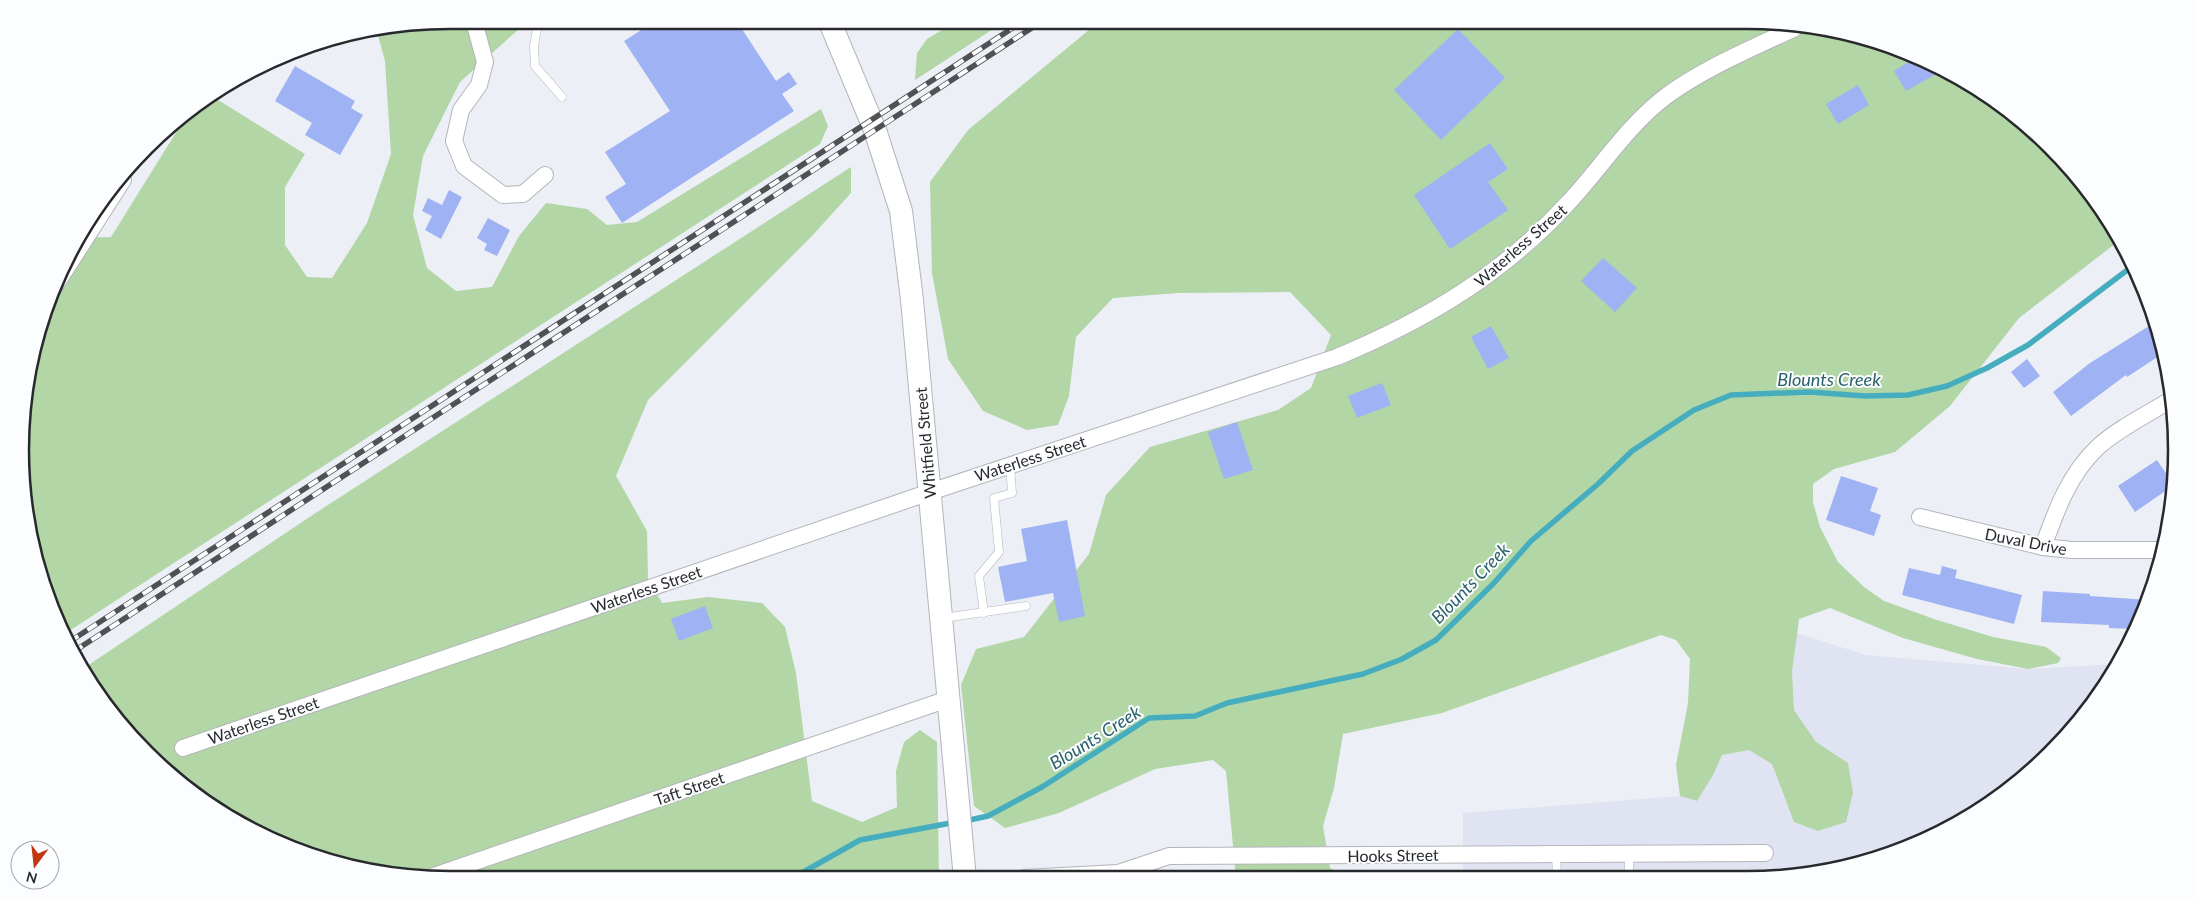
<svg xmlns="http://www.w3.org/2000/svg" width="2197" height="900" font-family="Lato,sans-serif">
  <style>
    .built { fill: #e0e4f2 }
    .green { fill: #b2d6a6 }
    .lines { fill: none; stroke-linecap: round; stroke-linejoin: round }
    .stream { stroke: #46adbf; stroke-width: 5.5 }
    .building { fill: #9fb2f4 }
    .lane-casing { stroke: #b3b5bc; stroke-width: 9 }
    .street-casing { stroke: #b3b5bc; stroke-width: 18 }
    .secondary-casing { stroke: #b3b5bc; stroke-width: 24 }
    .lane { stroke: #fff; stroke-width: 8 }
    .street { stroke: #fff; stroke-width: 16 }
    .secondary { stroke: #fff; stroke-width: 22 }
    .rail-casing { stroke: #4f5154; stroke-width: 5.5 }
    .rail { stroke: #fcfdfe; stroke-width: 4; stroke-dasharray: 11; stroke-linecap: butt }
    .labels { text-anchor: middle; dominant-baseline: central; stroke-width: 4; stroke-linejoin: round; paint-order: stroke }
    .street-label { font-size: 16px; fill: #28292c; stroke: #fcfdfe }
    .water-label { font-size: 18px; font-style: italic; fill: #28616a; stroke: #fcfdfe }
    .rim { fill: none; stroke: #28292c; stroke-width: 2.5 }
  </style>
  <rect width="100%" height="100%" fill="#edeff6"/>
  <path class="built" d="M1769,624L1866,655L2028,669L2117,664L2105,689L2030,773L1912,847L1803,876L1463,877V813L1680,796L1697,801Z"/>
  <g class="green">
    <path d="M450,20H529L460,82L423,156L413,215L427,268L456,291L492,287L519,236L546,203L587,209L607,225L637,222L821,109L828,126L820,144L66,633L28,534L24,394L43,312L76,238L111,237L190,110L210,95L305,154L285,187V245L307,277L332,278L367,223L391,154L385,61L377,32Z"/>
    <path d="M958,20H1007L915,80L917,53L927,39Z"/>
    <path d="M1101,20H1747L1885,43L1962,77L2030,127L2088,188L2120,240L2019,318L1950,406L1895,452L1834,469L1813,484V502L1820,527L1838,562L1864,587L1884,601L1937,620L1993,637L2046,647L2061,658L2058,663L2028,669L1977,659L1903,638L1830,608L1799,619L1792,672L1794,710L1816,742L1848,763L1853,793L1846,822L1818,831L1794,822L1772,764L1749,750L1722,755L1713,775L1697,801L1680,796L1676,765L1688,703L1690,659L1676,640L1661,635L1442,713L1343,734L1334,788L1323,826L1330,868L1352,878H1236L1226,771L1213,760L1155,769L1059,813L1005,828L974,806L961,685L976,649L1024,637L1089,554L1106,495L1150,447L1278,410L1311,388L1331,335L1290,292L1178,293L1113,298L1076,337L1069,396L1058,425L1027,430L983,411L948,359L932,273L930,182L968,130Z"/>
    <path d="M851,167V193L811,237L648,400L616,476L647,531L648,578L662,603L708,597L762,603L785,627L796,673L812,801L862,822L897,807L896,771L904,742L920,730L937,742L939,879L450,880L312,857L188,791L127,733L81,670L314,514Z"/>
  </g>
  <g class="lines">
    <g class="stream">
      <path d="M965,821L988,816L1042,787L1149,718L1195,716L1227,703L1363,674L1402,659L1436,640L1494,583L1531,541L1598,484L1632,451L1694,410L1731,395L1809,392L1865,396L1908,395L1947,386L1987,368L2028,345L2126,271L2135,267"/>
      <path d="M791,879L860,840L956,822"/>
    </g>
  </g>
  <g class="building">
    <path d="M657,20H736L776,81L789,72L797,84L782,94L794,111L622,223L605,197L626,184L605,152L670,111L624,41Z"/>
    <path d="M1458,29L1505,78L1441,140L1394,90Z"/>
    <path d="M1917,57L1932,64L1938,73L1906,91L1894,71Z"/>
    <path d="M295,66L355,101L351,108L363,115L340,155L305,135L312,123L275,101Z"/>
    <path d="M1858,85L1869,105L1838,124L1826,104Z"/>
    <path d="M1490,143L1508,169L1488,182L1508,210L1450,249L1414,195Z"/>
    <path d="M449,190L462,197L441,239L425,230L432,216L422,211L428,198L442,205Z"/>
    <path d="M488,218L510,230L497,256L484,250L487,244L477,238Z"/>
    <path d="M1603,258L1637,288L1615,312L1581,281Z"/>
    <path d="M1491,326L1509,358L1488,369L1471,337Z"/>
    <path d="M2149,326L2164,348L2165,352L2127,377L2126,375L2071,416L2053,392L2090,363Z"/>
    <path d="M2027,359L2040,376L2024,388L2011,372Z"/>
    <path d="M1382,383L1391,405L1357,418L1348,396Z"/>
    <path d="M1237,422L1253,470L1224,479L1208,432Z"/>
    <path d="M2157,460L2174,485L2135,512L2118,486Z"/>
    <path d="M1841,476L1878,488L1870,511L1881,515L1874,536L1826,520Z"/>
    <path d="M1067,520L1085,616L1059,622L1053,593L1005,602L998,567L1027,561L1021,529Z"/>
    <path d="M1942,566L1957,570L1955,578L2022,595L2014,624L1902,595L1909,568L1940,575Z"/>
    <path d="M2043,591L2090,594V596L2149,600L2134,629L2109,628V625L2041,622Z"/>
    <path d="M705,606L713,628L679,641L671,619Z"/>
  </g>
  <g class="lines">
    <defs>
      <g id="lane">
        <path d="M538,23L534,46L535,66L562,97"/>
        <path d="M475,25L538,23L542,20"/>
        <path d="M984,613L979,576L999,552L994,498L1012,493L1010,465"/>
        <path d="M943,618L1026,606"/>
        <path d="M1556,853L1557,877"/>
        <path d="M1629,877V854"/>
      </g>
      <g id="street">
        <path d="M467,20L475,25L485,62L479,85L461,110L454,141L464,166L503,195L523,194L545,175"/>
        <path d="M53,289L123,180"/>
        <path d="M1920,517L2043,547L2072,550H2163"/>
        <path d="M2043,547C2056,511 2069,474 2098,447C2117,429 2150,413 2172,399"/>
        <path d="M183,748L930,492L1337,357C1426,320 1503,274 1568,203C1601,168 1626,127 1665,97C1704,68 1751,49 1795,28"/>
        <path d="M431,877L948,699"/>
        <path d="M1024,878L1118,873L1169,856L1765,853"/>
      </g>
      <path id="secondary" d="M829,20L875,130L901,211L912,300L965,879"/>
    </defs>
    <use href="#lane" class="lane-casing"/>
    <use href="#street" class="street-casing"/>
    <use href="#secondary" class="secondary-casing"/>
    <use href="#lane" class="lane"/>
    <use href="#street" class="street"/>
    <use href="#secondary" class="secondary"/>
    <defs>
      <g id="rail">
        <path d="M69,642L1025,20"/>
        <path d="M73,652L1044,20"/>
      </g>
    </defs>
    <use href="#rail" class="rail-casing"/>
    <use href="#rail" class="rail"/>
  </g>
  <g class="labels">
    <g class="street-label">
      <text transform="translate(1520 245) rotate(-41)">Waterless Street</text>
      <text transform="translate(925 443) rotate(-95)">Whitfield Street</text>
      <text transform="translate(1030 458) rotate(-18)">Waterless Street</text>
      <text transform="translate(2026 541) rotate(11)">Duval Drive</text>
      <text transform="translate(646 589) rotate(-19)">Waterless Street</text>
      <text transform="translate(263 720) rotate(-19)">Waterless Street</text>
      <text transform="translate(689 788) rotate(-19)">Taft Street</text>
      <text transform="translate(1393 855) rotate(-1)">Hooks Street</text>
    </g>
    <g class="water-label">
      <text x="1829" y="379">Blounts Creek</text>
      <text transform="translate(1470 583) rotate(-46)">Blounts Creek</text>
      <text transform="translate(1095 737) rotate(-32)">Blounts Creek</text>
    </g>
  </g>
  <path d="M0 0H2197V900H0ZM450 29H1747A421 421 0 0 1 2168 450V450A421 421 0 0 1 1747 871H450A421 421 0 0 1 29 450V450A421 421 0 0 1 450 29Z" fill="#fcfdfe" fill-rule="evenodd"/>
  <path class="rim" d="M450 29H1747A421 421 0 0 1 2168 450V450A421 421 0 0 1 1747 871H450A421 421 0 0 1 29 450V450A421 421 0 0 1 450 29Z"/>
  <g transform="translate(35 865) rotate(195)"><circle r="24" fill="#fcfdfe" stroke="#a7a8aa"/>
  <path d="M0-4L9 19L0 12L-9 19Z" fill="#c03712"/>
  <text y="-8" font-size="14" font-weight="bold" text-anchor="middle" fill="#28292c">N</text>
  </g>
</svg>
